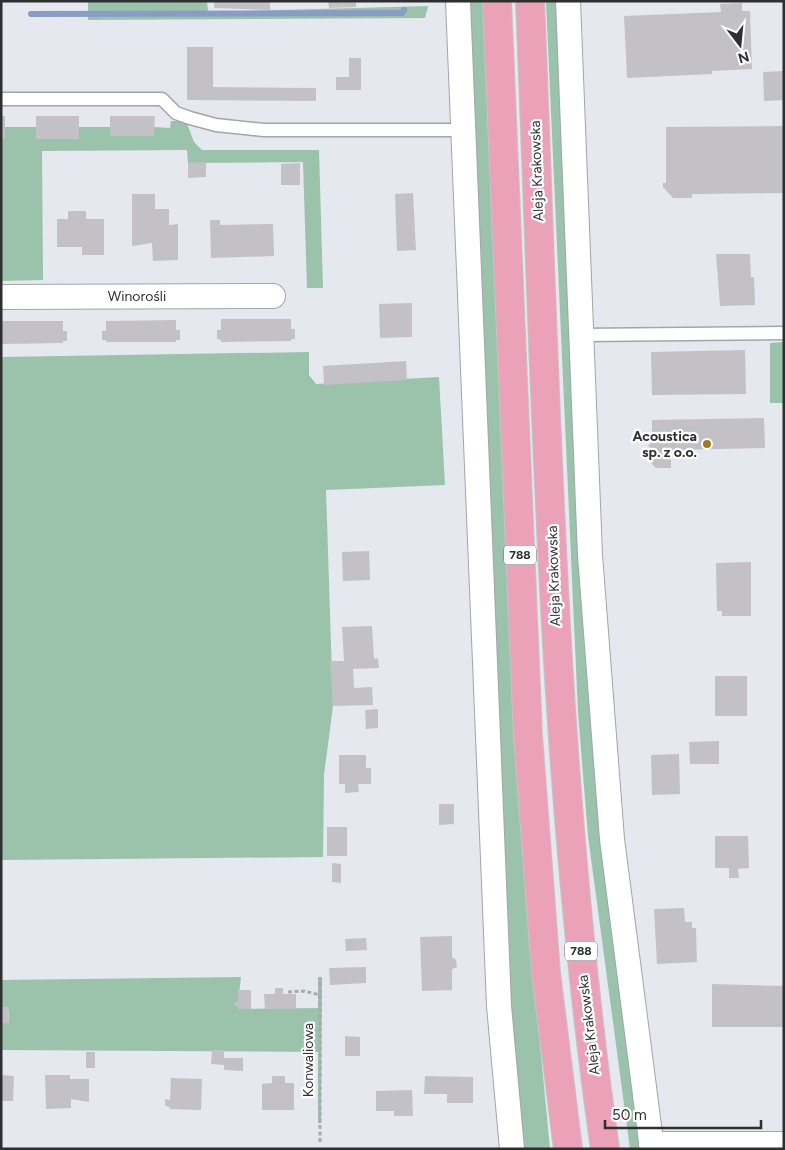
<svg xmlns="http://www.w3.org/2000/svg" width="785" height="1150" font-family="Figtree,sans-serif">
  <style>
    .green { fill: #9bc2ab }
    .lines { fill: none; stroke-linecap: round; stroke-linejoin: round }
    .stream { stroke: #889cc5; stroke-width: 6 }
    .building { fill: #c4c1c6 }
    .lane-casing { stroke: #a2a5aa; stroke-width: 15 }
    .street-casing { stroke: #a2a5aa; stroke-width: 26 }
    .primary-casing { stroke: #c4c5c5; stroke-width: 30 }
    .path { stroke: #a7aaae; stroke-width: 3; stroke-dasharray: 4 2.5; stroke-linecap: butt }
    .lane { stroke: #fff; stroke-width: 12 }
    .street { stroke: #fff; stroke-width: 24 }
    .primary { stroke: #eba1b8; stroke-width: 28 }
    .poi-dot { fill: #9c7b25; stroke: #fff; stroke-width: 2 }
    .labels { text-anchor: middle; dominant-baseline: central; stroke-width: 4.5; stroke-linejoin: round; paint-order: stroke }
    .shield { fill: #fff; stroke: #6d6d6f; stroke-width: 1 }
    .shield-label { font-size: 12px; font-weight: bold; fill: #2e2f31 }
    .street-label { font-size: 14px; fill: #2e2f31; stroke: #fff }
    .poi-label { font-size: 14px; font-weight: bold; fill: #2e2f31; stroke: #fff; text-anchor: end }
  </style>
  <rect width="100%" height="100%" fill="#e5e8ee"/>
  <g class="green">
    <path d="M88,1H207L208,12L428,6L425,18L88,20Z"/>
    <path d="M468,1H485L533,972L550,1149H522L513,1065Z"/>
    <path d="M546,1H556L563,129L642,1149H630L588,836L578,712Z"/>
    <path d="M171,121H186L194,142L202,150H319L323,288H307L303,162L188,163L187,150L42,151L43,280L1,281V139H5V127H36V139H79V127H110L111,136H154V127L170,128Z"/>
    <path d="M784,342V403H770V343Z"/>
    <path d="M309,352V375L316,384L439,377L445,485L326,490L333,706L324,775L323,857L1,860V357Z"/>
    <path d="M241,977L238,1002H235L239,1009L318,1008V977H322L321,1123H318V1052L1,1050V1023L9,1022L8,1007H1V980Z"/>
  </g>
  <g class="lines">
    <path class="stream" d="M31,14L402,13L404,10"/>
  </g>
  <g class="building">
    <path d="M214,1H270V10L214,8Z"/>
    <path d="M328,1H356V7L329,8Z"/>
    <path d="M742,3V11H750L752,69L712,71V74L627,78L624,16L721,12L720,4Z"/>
    <path d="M187,47H213V87L316,88V101L187,100Z"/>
    <path d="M349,58H361V90H336V77H349Z"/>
    <path d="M784,71V100L764,101L763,72Z"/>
    <rect x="1" y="116" width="4" height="23"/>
    <rect x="36" y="116" width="43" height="23"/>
    <path d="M110,116H155L154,136H110Z"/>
    <path d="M784,126V193L692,194V198H673L663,187V183H666V127Z"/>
    <path d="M206,162V177L188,178V163Z"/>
    <path d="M300,163V185H281V164Z"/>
    <path d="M413,193L416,250L397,251L395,194Z"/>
    <path d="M132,194H155V209H169V225L178,224V260L153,261L152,243L132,246Z"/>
    <path d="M68,211H86V219H104V255H82V247H57V219H68Z"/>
    <path d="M210,220H220V225L273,224L274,256L211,258Z"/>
    <path d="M716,254H750L751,277H754L755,305L720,306Z"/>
    <path d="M412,303V337L380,338L379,304Z"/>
    <path d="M221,319H291V329H295V339H291V341L221,342V340L217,339V330H221Z"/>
    <path d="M176,320V330H180V340H176V342H106V340H102V331H106V321Z"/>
    <path d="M1,321H63V331H67V341H63V343L1,344Z"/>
    <path d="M745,350L746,394L652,395L651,352Z"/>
    <path d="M406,361L407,380L324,385L323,366Z"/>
    <path d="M764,418L765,448L671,450V468H656L652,464V450L648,446L652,442V420Z"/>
    <path d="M369,551L370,580L343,581L342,552Z"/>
    <path d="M751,562V616H722V611H717L716,563Z"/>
    <path d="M372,626L374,659L378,658L379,668L353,669L354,688L372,687L373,705L333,706L330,661H344L342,627Z"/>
    <rect x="715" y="676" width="32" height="40"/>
    <path d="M378,709V728L366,729L365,710Z"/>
    <path d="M719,741V764H690L689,742Z"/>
    <path d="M679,754L680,794L652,795L651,755Z"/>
    <path d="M339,755H366V768H371V784H358L359,792L345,793V784H339Z"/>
    <path d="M439,804H454V824L439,825Z"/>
    <rect x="327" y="827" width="20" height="29"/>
    <path d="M715,836H748L749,868L738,869L739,878H729V868H715Z"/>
    <path d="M332,863L341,864V883L332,882Z"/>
    <path d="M684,908L685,922H692V928H696L697,962L657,964L654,909Z"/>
    <path d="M452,936V957L456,960L457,967L452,969V990L422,991L420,937Z"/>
    <path d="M366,938L367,950L346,951L345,939Z"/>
    <path d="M366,967V983L330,985L329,968Z"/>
    <path d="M712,984L784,986V1027H712Z"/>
    <path d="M275,988H283V994H296V1009H265L264,994H275Z"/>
    <path d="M238,990H251V1009H238V1006H235L234,1002H238Z"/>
    <path d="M1,1007H8L9,1023H1Z"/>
    <path d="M345,1036L360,1037V1056H345Z"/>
    <path d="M212,1050H224V1058H243V1071L224,1070V1065L211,1064Z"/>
    <rect x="86" y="1052" width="9" height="16"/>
    <path d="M1,1075L14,1076L13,1101H1Z"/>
    <path d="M45,1075H70V1079H89V1102L71,1099V1108L46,1109Z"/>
    <path d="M272,1076H285V1083H294V1110H262V1084L272,1083Z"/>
    <path d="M425,1076L473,1077V1103H447V1094H424Z"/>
    <path d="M171,1078L202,1079L201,1110L169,1109L170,1107L165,1106V1099L170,1100Z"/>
    <path d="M412,1090L413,1116H394V1111H376V1091Z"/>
  </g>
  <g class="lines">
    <defs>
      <g id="lane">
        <path d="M1,99H162L176,113L190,118L216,125L264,130H462"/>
        <path d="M581,335L784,333"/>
      </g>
      <g id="street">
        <path d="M458,1L499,1006L512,1149"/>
        <path d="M568,1L590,555L612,839L652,1149"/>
        <path d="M1,297L273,296"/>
        <path d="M651,1144H784"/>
      </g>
      <g id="primary">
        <path d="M497,1L528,736L546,973L568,1149"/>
        <path d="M530,1C546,384 551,769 605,1149"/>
      </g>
    </defs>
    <use href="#lane" class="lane-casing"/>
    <use href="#street" class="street-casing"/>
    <use href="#primary" class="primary-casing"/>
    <g class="path">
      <path d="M288,992L304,991L320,995"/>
      <path d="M320,1142V978"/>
    </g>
    <use href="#lane" class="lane"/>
    <use href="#street" class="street"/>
    <use href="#primary" class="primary"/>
  </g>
  <circle class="poi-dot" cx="707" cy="444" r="5"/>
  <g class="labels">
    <g class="shield">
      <rect x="504" y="545.5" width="32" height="19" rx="4"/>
      <rect x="565" y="941.5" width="32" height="19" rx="4"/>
    </g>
    <g class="shield-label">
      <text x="520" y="555">788</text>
      <text x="581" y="951">788</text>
    </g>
    <g class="street-label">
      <text transform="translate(537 171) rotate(-92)">Aleja Krakowska</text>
      <text x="137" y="296">Winorośli</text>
      <text transform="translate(554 576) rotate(-92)">Aleja Krakowska</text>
      <text transform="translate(589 1025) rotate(-97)">Aleja Krakowska</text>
      <text transform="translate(308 1060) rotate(-90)">Konwaliowa</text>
    </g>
    <g class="poi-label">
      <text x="697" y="436">Acoustica<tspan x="697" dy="16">sp. z o.o.</tspan></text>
    </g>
  </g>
  <rect width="785" height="1150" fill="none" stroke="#2e2f31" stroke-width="5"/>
  <g transform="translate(740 45) rotate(164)" stroke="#ffffff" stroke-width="4" paint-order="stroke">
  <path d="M0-4L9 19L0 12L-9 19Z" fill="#2e2f31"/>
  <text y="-8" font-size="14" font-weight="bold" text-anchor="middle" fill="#2e2f31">N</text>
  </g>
  <path d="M605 1120v8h156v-8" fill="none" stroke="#2e2f31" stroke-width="2.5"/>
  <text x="612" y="1120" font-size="15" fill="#2e2f31" stroke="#ffffff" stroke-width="4" paint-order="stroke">50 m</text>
</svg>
